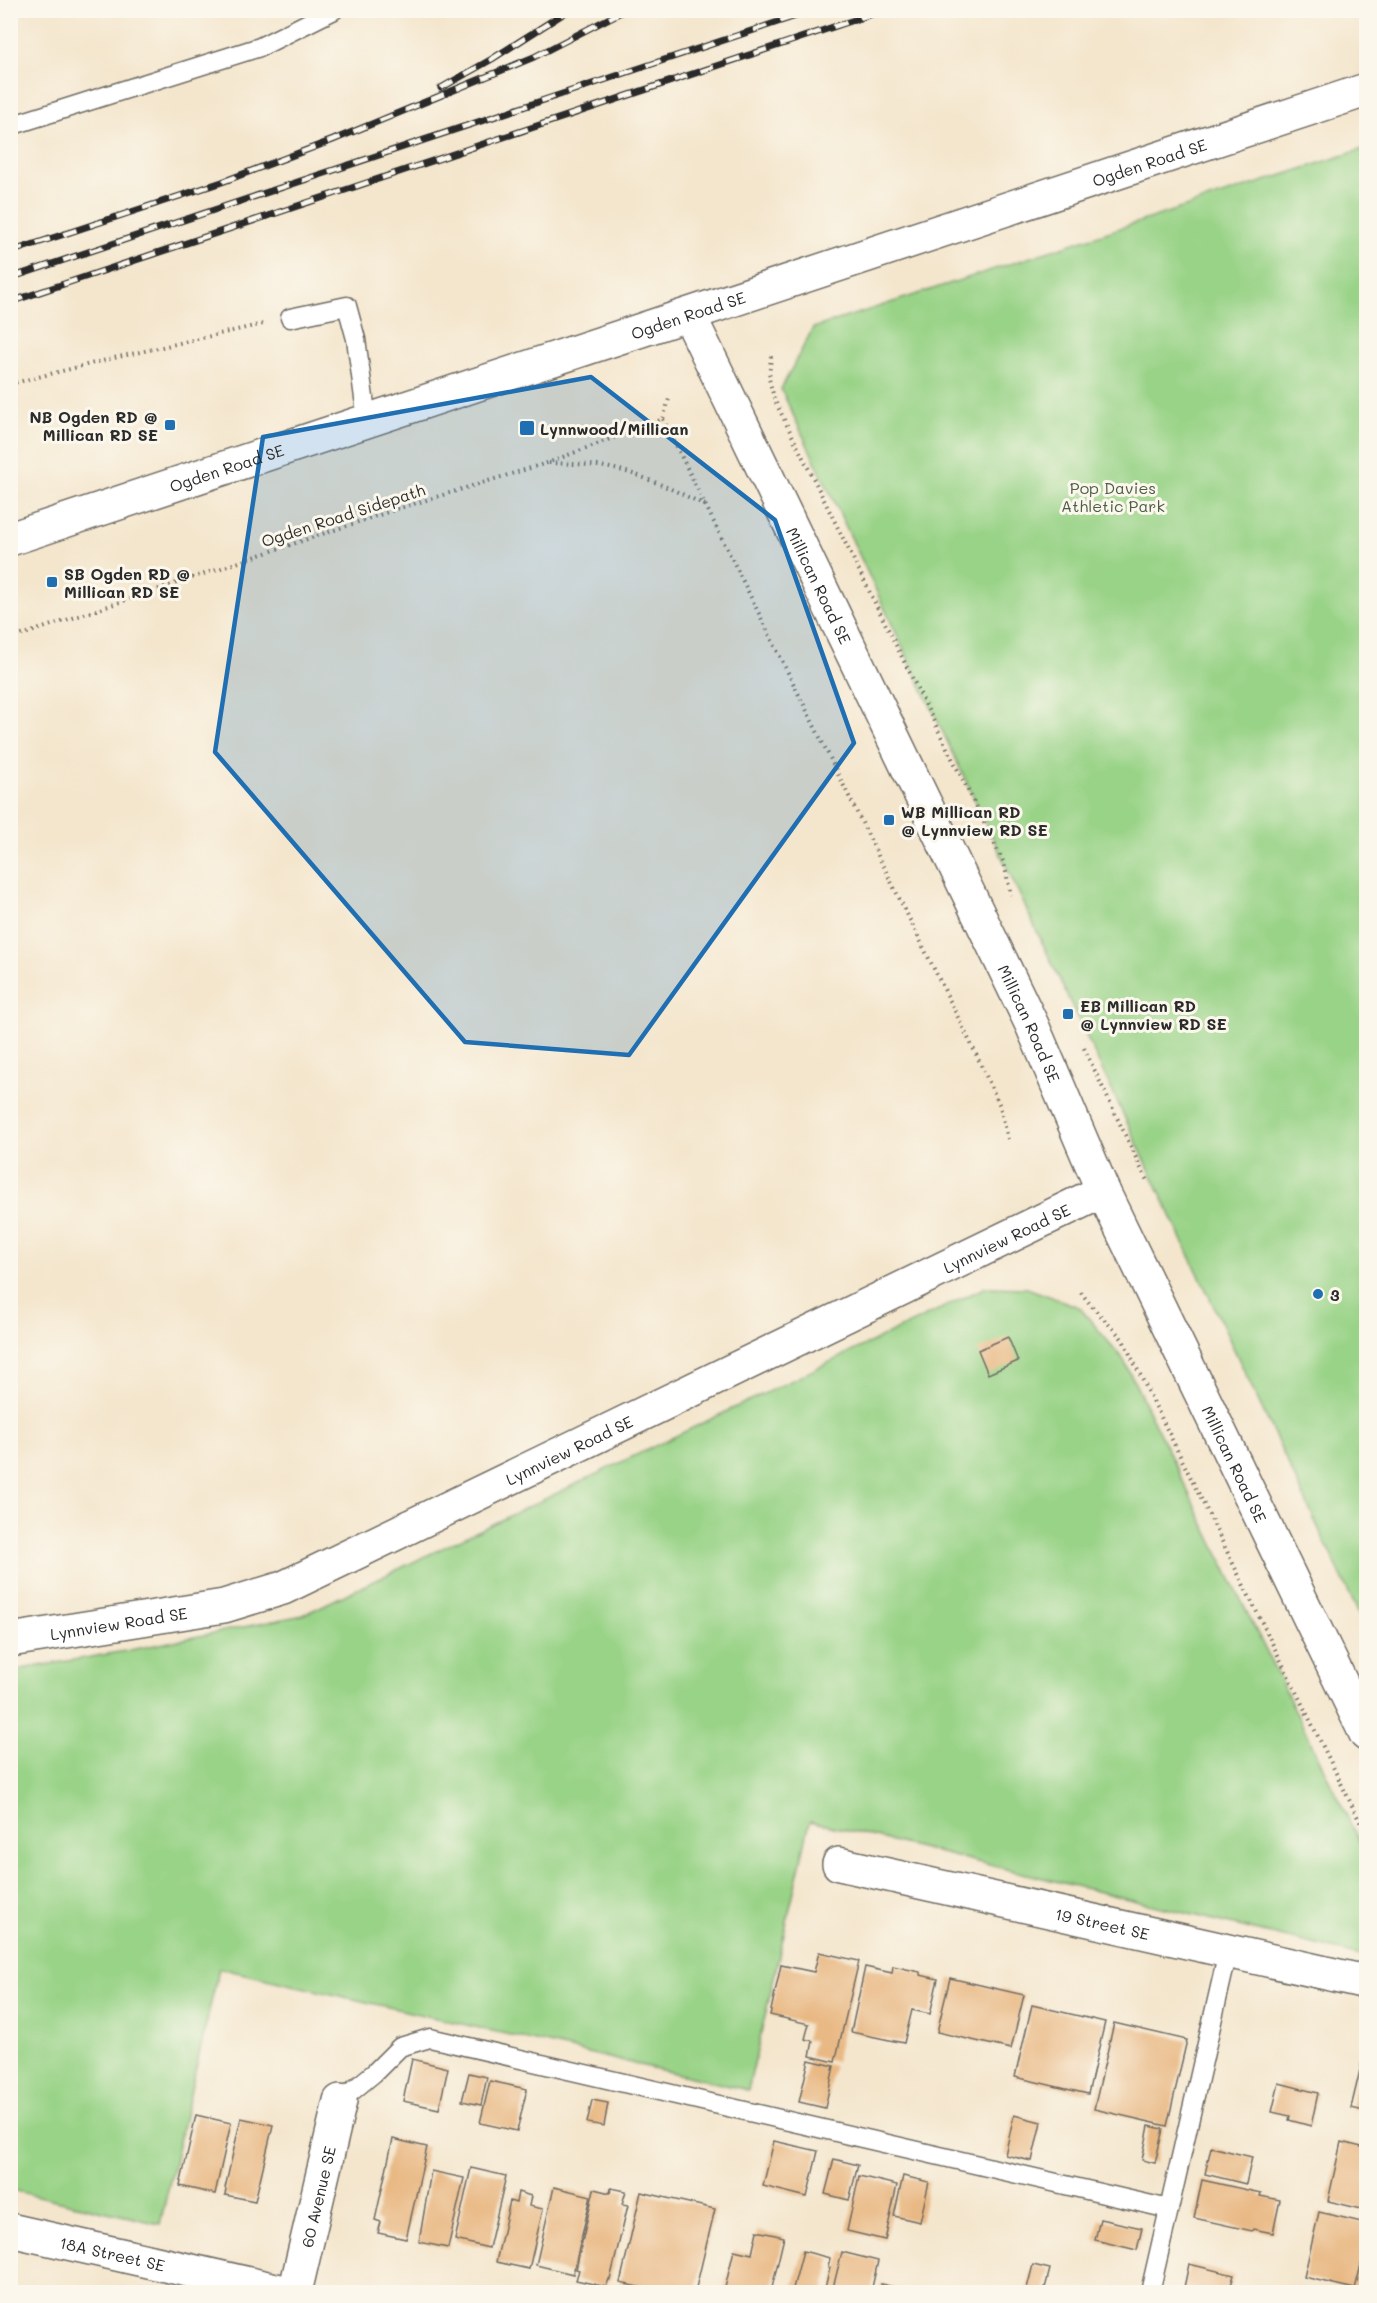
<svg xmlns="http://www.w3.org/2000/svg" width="1377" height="2303" font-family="Mali,sans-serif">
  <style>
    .green { fill: #99d387; stroke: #627f59; stroke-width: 1.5 }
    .building { fill: #e9b985 }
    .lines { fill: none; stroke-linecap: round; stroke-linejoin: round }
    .service-casing { stroke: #716c64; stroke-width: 21 }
    .minor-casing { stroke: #716c64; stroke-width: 36 }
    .tertiary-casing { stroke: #716c64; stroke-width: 36 }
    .path { stroke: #716c64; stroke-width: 4; stroke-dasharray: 1.5 4.5; stroke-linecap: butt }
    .service { stroke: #fff; stroke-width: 18 }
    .minor { stroke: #fff; stroke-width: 33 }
    .tertiary { stroke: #fff; stroke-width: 33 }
    .rail-casing { stroke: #2b2b2b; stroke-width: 7 }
    .rail { stroke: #fbf7ec; stroke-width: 4.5; stroke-dasharray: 14; stroke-linecap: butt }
    .marked { fill: #1f6fb2; fill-opacity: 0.2; stroke: #1f6fb2; stroke-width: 4.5; stroke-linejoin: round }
    .poi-dot { fill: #1f6fb2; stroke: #fbf7ec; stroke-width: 2 }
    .labels { text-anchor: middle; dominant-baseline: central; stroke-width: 6; stroke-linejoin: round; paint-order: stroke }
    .street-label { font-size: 16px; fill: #2b2b2b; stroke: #fbf7ec }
    .poi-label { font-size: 16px; font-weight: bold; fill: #2b2b2b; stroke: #fbf7ec; text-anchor: start }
    .park-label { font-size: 16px; fill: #4c5d47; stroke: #fbf7ec }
  </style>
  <rect width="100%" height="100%" fill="#fbf7ec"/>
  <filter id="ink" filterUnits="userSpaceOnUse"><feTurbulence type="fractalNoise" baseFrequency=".0167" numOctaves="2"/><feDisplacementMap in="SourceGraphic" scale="12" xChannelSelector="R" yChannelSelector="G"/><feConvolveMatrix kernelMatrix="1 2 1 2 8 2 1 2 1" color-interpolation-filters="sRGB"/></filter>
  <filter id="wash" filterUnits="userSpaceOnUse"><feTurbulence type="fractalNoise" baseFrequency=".008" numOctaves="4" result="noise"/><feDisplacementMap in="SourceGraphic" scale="24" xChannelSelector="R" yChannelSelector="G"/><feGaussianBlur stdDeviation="1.35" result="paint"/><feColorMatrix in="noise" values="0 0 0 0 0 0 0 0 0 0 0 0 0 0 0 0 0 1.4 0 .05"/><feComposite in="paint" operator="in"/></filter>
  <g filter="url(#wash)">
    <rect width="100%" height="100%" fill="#f4e6cd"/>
    <g class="green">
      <path d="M1366,148V1629L781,389L813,328Z"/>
      <path d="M986,1287L1027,1288L1079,1307L1123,1359L1366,1855V1947L1361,1956L810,1821L748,2090L219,1968L160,2224L11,2190V1671L125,1651L303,1615Z"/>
    </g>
    <g id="blocks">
      <g class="building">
        <path d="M1008,1337L1018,1361L988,1374L978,1350Z"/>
        <path d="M819,1952L859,1961L835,2062L810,2056L813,2041L805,2039L809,2024L770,2015L781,1965L814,1972Z"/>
        <path d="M893,1966L920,1972V1975L938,1979L930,2014L912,2010L904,2043L851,2032L865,1967L892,1973Z"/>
        <path d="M950,1978L1024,1995L1011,2049L937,2032Z"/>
        <path d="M1032,2005L1105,2022L1088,2094L1015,2077Z"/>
        <path d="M1114,2023L1187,2040L1167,2126L1094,2109Z"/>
        <path d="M1366,2045V2121L1362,2120L1364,2111L1351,2108Z"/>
        <path d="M412,2059L448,2068L439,2109L403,2101Z"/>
        <path d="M809,2060L834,2066L825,2108L799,2102Z"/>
        <path d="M469,2073L487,2077L481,2105L462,2101Z"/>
        <path d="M490,2081L527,2089L517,2131L480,2123Z"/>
        <path d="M1279,2083L1318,2093L1311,2126L1289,2120L1290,2116L1272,2112Z"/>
        <path d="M592,2100L608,2103L604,2126L587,2123Z"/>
        <path d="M196,2115L231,2123L215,2194L180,2186Z"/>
        <path d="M1014,2115L1041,2122L1032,2161L1005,2155Z"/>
        <path d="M241,2118L273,2125L255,2201L225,2195L226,2189L225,2188Z"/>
        <path d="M1149,2126L1163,2129L1155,2163L1142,2160Z"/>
        <path d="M393,2139L427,2147L406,2239L378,2233L381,2222L375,2220Z"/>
        <path d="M774,2141L818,2151L807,2197L763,2186Z"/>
        <path d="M1341,2142L1366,2148V2210L1328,2201Z"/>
        <path d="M1211,2147L1252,2157L1246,2184L1205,2174Z"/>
        <path d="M834,2159L858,2165L849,2200L825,2194Z"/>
        <path d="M471,2168L506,2176L489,2248L455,2240Z"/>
        <path d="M431,2171L464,2178L448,2248L419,2242Z"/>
        <path d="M859,2176L897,2185L885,2240L847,2231Z"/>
        <path d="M903,2176L929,2182L920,2222L894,2216Z"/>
        <path d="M1202,2180L1261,2193L1260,2196L1280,2200L1273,2233L1253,2229L1252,2231L1194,2218Z"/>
        <path d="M554,2187L591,2196L573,2274L536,2265Z"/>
        <path d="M611,2188L626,2191L622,2204L628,2205L610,2280L609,2279L606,2287L576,2280L579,2270L576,2269L594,2189L610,2193Z"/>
        <path d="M518,2192L531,2196L529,2206L543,2209L529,2269L496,2262L510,2201L516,2203Z"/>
        <path d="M641,2192L715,2209L695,2292H661L620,2283Z"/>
        <path d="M1319,2212L1366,2223V2258L1363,2257L1355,2289L1304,2277Z"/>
        <path d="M1100,2219L1142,2228L1137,2250L1095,2240Z"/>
        <path d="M757,2231L784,2237L771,2292H724L734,2250L752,2254Z"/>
        <path d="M803,2251L830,2258L828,2267L830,2268L824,2292H792Z"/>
        <path d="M842,2252L878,2261L871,2292H832Z"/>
        <path d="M1189,2264L1234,2275L1229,2292H1183Z"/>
        <path d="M1033,2265L1050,2269L1044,2292H1026Z"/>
        <path d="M881,2284L898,2288L897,2292H879Z"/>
      </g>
    </g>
  </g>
  <g filter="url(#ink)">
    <use href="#blocks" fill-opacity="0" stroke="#716c64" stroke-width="1.5"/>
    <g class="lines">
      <defs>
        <g id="service">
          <path d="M10,126L260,47L334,10"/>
          <path d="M290,318L347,306L356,339L367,420"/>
          <path d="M340,2101L374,2073L400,2047L430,2038L1169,2209"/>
          <path d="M1150,2292L1228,1952"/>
        </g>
        <g id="minor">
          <path id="s1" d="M689,315L1032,1025L1103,1191L1366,1734"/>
          <path id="s2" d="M10,1640L224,1606L283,1588L1103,1191"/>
          <path id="s3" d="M839,1864L1366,1982"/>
          <path id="s4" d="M10,2230L285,2292"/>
          <path id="s5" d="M295,2292L340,2101"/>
        </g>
        <g id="tertiary">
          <path id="s6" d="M10,539L1366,90"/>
        </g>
      </defs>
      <use href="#service" class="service-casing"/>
      <use href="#minor" class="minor-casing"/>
      <use href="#tertiary" class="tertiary-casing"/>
      <g class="path">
        <path d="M771,356L769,379L775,401L1004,863L1011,895"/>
        <path d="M10,384L114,358L263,324"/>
        <path d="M663,419L976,1054L1000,1106L1008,1139"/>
        <path d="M549,463C573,464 599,464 623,471C651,479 678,492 705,505"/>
        <path d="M10,639L397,509L547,463L663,419L669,399"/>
        <path d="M1084,1048L1148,1183"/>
        <path d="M1081,1292C1093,1310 1110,1324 1123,1340L1366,1834"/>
      </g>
      <use href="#service" class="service"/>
      <use href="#minor" class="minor"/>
      <use href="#tertiary" class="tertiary"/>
      <defs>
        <g id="rail">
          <path d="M441,88L492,59L569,10"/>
          <path d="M10,252L222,182L333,140L534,57L625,10"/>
          <path d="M10,278L814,10"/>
          <path d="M10,302L884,10"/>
        </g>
      </defs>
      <use href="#rail" class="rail-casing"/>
      <use href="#rail" class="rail"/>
    </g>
  </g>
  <path class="marked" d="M591,377L775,520L854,743L629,1055L465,1042L215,752L263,437Z"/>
  <g class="poi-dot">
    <rect x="164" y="419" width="12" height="12" rx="3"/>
    <rect x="519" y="420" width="16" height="16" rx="3"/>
    <rect x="46" y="576" width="12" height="12" rx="3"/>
    <rect x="883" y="814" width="12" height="12" rx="3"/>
    <rect x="1062" y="1008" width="12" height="12" rx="3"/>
    <circle cx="1318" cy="1294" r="6"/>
  </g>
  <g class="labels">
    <g class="street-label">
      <text stroke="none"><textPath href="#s6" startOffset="1200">Ogden Road SE</textPath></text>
      <text stroke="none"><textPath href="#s6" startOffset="714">Ogden Road SE</textPath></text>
      <text stroke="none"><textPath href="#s6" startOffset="228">Ogden Road SE</textPath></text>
      <text transform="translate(343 515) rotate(-18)">Ogden Road Sidepath</text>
      <text stroke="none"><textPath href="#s1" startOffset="300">Millican Road SE</textPath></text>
      <text stroke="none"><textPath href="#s1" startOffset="786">Millican Road SE</textPath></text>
      <text stroke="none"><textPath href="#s2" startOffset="1082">Lynnview Road SE</textPath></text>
      <text stroke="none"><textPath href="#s2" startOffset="596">Lynnview Road SE</textPath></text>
      <text stroke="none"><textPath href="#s1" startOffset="1272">Millican Road SE</textPath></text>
      <text stroke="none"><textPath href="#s2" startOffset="110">Lynnview Road SE</textPath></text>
      <text stroke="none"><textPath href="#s3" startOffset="270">19 Street SE</textPath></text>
      <text stroke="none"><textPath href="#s5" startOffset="98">60 Avenue SE</textPath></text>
      <text stroke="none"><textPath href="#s4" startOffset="105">18A Street SE</textPath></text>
    </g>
    <g class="poi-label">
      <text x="158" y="416" text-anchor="end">NB Ogden RD @<tspan x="158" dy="18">Millican RD SE</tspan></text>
      <text x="540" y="428">Lynnwood/Millican</text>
      <text x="64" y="573">SB Ogden RD @<tspan x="64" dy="18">Millican RD SE</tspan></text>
      <text x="901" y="811">WB Millican RD<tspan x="901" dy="18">@ Lynnview RD SE</tspan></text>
      <text x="1080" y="1005">EB Millican RD<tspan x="1080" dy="18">@ Lynnview RD SE</tspan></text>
      <text x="1330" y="1294">3</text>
    </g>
    <g class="park-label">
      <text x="1113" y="487">Pop Davies<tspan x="1113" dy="18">Athletic Park</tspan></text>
    </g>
  </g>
  <rect width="1377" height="2303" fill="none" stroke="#fbf7ec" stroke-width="36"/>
</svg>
